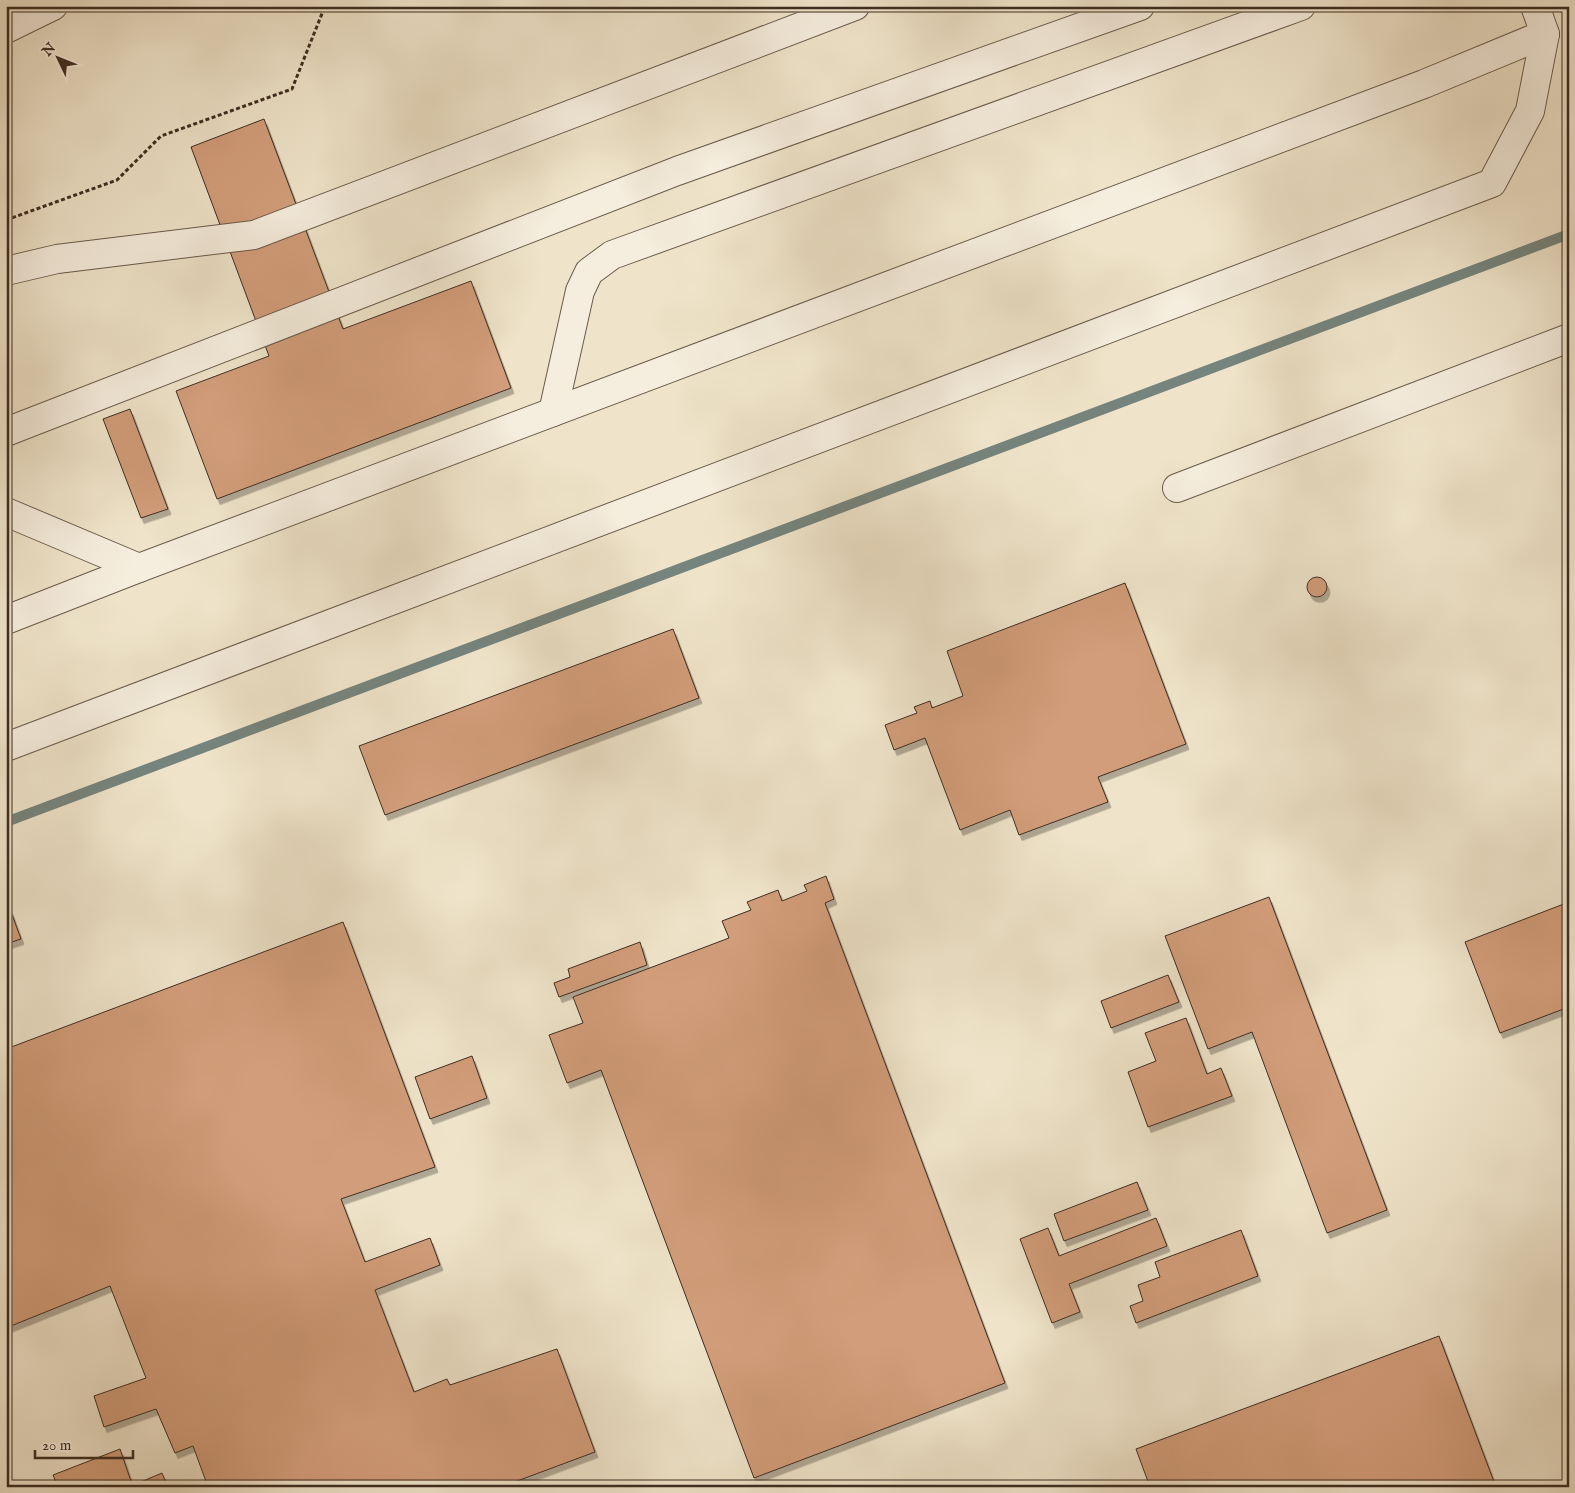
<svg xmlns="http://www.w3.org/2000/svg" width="1575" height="1493" font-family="'IM FELL English',serif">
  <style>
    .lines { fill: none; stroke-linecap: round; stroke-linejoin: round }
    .stream { stroke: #75847d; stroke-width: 10 }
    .building { fill: #d29d7a; stroke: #3e2d22; filter: url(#shadow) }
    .minor-casing { stroke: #6a5b4c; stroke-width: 30 }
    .path { stroke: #3e2d22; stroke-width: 3; stroke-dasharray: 4 2.5; stroke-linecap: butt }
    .minor { stroke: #f5eddd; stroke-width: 28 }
  </style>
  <defs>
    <filter id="shadow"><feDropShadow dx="3" dy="5.5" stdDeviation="0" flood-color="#0004"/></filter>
  </defs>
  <rect width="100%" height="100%" fill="#efe4ca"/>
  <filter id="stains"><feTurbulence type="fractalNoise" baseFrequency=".004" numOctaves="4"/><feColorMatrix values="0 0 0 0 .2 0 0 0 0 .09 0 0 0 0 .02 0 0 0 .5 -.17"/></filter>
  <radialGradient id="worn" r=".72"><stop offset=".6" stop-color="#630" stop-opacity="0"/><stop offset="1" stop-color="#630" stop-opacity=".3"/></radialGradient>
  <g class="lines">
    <path class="stream" d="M6,822L1569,234"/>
  </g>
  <g class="building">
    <path d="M264,119L343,329L471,281L511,388L217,499L176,391L269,356L191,147Z"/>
    <path d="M130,409L168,509L141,518L103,419Z"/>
    <circle cx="1317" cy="587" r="10"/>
    <path d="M1125,583L1186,744L1098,777L1108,802L1019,835L1010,810L960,830L925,738L894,750L885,725L917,713L914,707L930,701L932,708L963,696L947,651Z"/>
    <path d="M673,629L699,698L385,815L359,746Z"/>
    <path d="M826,876L834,899L825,903L1005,1383L754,1478L601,1070L567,1083L549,1035L583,1023L573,997L729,938L722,921L751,910L747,902L778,890L782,901L807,891L804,885Z"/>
    <path d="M1269,897L1387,1210L1327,1233L1252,1032L1208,1049L1165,936Z"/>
    <path d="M1569,902V1007L1500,1033L1465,942Z"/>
    <path d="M10,909L21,939L6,944V911Z"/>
    <path d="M343,922L435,1167L341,1199L365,1262L430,1238L440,1265L375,1290L414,1392L447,1379L450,1385L557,1349L595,1452L501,1487H208L193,1446L175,1453L156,1409L104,1427L94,1396L146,1378L110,1286L6,1328V1049Z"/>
    <path d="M640,942L647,965L559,997L554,983L570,977L568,969Z"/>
    <path d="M1168,975L1179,1002L1111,1028L1101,1001Z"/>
    <path d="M1186,1018L1207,1074L1221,1068L1232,1096L1148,1127L1128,1072L1156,1061L1145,1033Z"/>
    <path d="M472,1056L487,1098L430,1119L415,1077Z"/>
    <path d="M1137,1182L1148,1210L1064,1241L1054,1214Z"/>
    <path d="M1156,1218L1167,1246L1069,1284L1080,1312L1052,1323L1020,1239L1048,1228L1059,1256Z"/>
    <path d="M1241,1230L1258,1276L1136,1323L1130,1306L1143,1301L1138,1285L1160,1277L1155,1262Z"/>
    <path d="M1439,1336L1496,1487H1150L1136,1449Z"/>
    <path d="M120,1449L133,1487H58L53,1475Z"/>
    <path d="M162,1473L168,1487H138L136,1484Z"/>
  </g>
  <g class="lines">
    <defs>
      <g id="minor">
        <path d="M6,29L53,6"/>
        <path d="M6,271L57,259L254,235L855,6"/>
        <path d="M553,412L580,291L589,272L612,255L1301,6"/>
        <path d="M6,432L677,171L1140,6"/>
        <path d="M1177,488L1569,338"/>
        <path d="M6,512L139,568"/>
        <path d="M6,620L139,568L1424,84L1545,34L1535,6"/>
        <path d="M6,747L1492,183L1530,111L1545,34"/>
      </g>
    </defs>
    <use href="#minor" class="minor-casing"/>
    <path class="path" d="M6,220L117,180L161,136L292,89L325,6"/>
    <use href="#minor" class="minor"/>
  </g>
  <rect width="1575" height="1493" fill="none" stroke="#efe4ca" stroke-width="25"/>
  <rect x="8" y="8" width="1560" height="1478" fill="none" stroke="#3e2d22" stroke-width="2.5"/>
  <rect x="12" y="12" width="1550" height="1468" fill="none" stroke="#3e2d22"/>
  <g transform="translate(58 58) rotate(313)" stroke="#f5eddd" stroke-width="4" paint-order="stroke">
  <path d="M0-4L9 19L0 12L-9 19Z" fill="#3e2d22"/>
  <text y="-8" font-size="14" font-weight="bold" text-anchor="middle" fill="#3e2d22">N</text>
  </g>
  <path d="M35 1450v8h98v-8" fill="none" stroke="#3e2d22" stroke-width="2.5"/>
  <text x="42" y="1450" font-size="15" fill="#3e2d22" stroke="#f5eddd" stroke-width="4" paint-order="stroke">20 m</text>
  <rect width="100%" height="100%" filter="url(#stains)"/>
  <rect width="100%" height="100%" fill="url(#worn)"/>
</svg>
